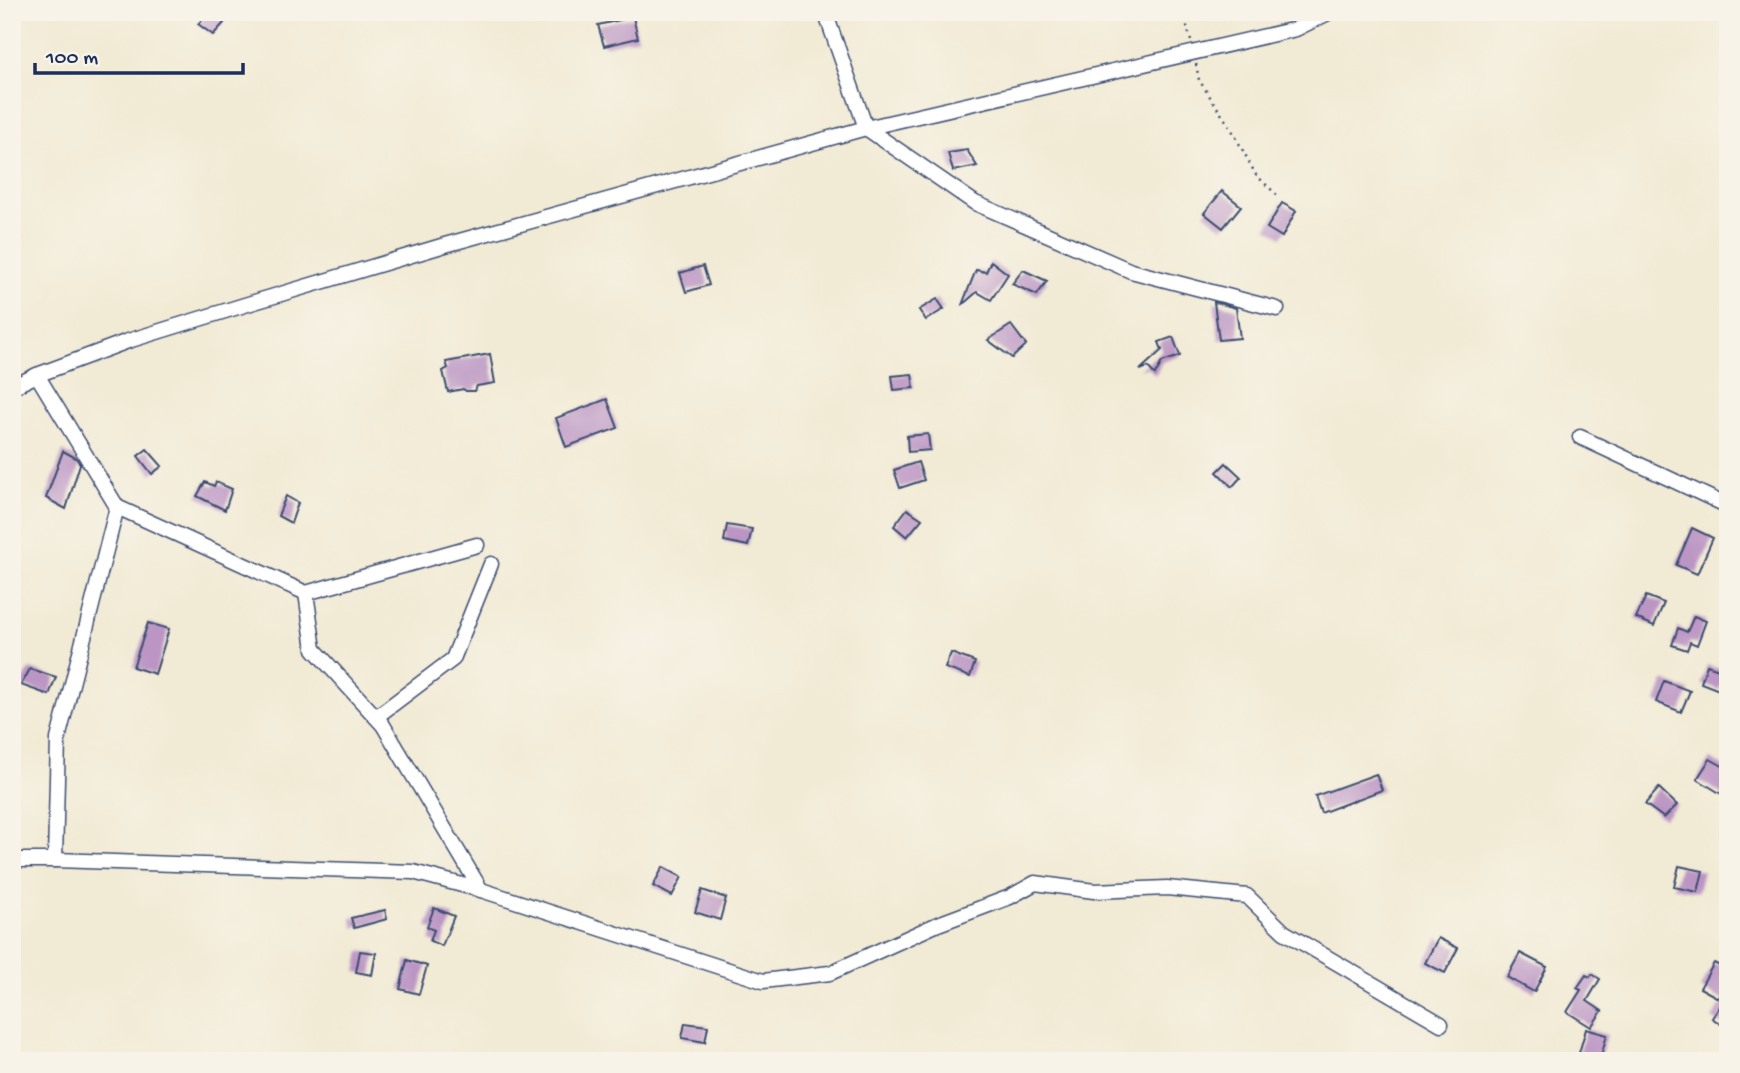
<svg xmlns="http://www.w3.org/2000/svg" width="1740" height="1073" font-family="'Gochi Hand',sans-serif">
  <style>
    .building { fill: #bb95c4 }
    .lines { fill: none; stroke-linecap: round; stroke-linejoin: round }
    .minor-casing { stroke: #3b4b70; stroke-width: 17 }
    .path { stroke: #3b4b70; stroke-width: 2.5; stroke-dasharray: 2 5; stroke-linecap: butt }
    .minor { stroke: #fff; stroke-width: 14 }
  </style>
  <rect width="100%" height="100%" fill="#f7f3e8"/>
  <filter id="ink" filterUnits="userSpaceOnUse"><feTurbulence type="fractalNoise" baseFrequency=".0143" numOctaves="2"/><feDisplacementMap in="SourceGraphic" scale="14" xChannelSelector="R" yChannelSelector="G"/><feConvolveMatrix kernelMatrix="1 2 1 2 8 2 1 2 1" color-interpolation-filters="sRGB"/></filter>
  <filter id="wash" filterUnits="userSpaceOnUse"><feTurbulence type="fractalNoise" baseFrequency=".00686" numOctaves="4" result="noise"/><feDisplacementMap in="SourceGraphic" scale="28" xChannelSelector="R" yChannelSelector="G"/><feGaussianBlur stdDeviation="1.57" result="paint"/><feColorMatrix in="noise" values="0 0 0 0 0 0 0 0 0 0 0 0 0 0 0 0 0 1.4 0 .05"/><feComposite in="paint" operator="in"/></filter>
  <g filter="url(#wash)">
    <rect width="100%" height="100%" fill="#f1ead4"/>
    <g id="blocks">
      <g class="building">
        <path d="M210,12L224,23L213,35L198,24Z"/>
        <path d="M633,17L638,38L604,46L598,25Z"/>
        <path d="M967,150L977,166L953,171L948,153Z"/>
        <path d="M1222,191L1241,206L1223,228L1204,213Z"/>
        <path d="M1282,203L1296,211L1282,237L1267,228Z"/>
        <path d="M991,261L1008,274L991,300L977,292L962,305L976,270L986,272Z"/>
        <path d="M703,266L709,285L686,292L680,273Z"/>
        <path d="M1023,270L1047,281L1037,295L1012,284Z"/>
        <path d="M937,299L944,309L926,320L919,310Z"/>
        <path d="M1214,302L1236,308L1240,338L1219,340Z"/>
        <path d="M1011,325L1026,345L1012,358L988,340Z"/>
        <path d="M1173,337L1180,356L1162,362L1155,375L1148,367L1140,370L1162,350L1159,342Z"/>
        <path d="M490,354L495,383L477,386L475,391H466L463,389L448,392L443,371L448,368L446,362Z"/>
        <path d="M912,374L914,388L894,390L892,376Z"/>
        <path d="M607,399L618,428L566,447L556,418Z"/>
        <path d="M928,434L930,450L908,452L907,436Z"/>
        <path d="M147,449L162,466L152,474L138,456Z"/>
        <path d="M63,451L76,458L80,464L66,509L46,498Z"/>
        <path d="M918,462L924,480L900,488L894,470Z"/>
        <path d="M1226,463L1241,477L1232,487L1217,472Z"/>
        <path d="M205,482L214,486L216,482L232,489L225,510L197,496Z"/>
        <path d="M286,496L298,503L291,523L278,516Z"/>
        <path d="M907,509L922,519L907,537L894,526Z"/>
        <path d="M727,525L752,529L748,546L724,541Z"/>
        <path d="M1692,528L1713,538L1697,574L1676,565Z"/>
        <path d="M1646,596L1664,603L1654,626L1636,618Z"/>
        <path d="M1694,616L1706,621L1697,645L1690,642L1687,650L1672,645L1678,628L1687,632Z"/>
        <path d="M148,623L169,629L155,674L133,667Z"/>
        <path d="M951,653L975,662L970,677L945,668Z"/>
        <path d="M1707,665L1728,672L1719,690L1701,683Z"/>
        <path d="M30,669L56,677L49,695L21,685Z"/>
        <path d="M1664,681L1690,691L1681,712L1656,702Z"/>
        <path d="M1710,759L1728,769V789L1723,795L1697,779Z"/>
        <path d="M1376,774L1382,790L1321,813L1315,796Z"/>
        <path d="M1659,788L1677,805L1664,818L1645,804Z"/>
        <path d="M1679,866L1703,871L1698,892L1674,887Z"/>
        <path d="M663,867L682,877L672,896L653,886Z"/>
        <path d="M702,890L726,898L720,920L695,912Z"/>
        <path d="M434,908L454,916L442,946L430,941L434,930L427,927Z"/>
        <path d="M385,910L387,919L354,928L351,918Z"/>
        <path d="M1438,938L1458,948L1445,973L1425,963Z"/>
        <path d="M360,951L376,953L372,975L356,972Z"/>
        <path d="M1520,953L1547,967L1534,992L1507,977Z"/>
        <path d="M407,960L427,966L419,994L400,989Z"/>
        <path d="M1714,963L1728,970V1029L1712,1018L1724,1001L1700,988Z"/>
        <path d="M1592,974L1600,979L1587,1001L1602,1011L1591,1027L1567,1012L1581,990L1577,988L1586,975L1590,977Z"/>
        <path d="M685,1023L708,1026L705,1042L682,1038Z"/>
        <path d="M1586,1029L1607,1035L1600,1059L1579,1053Z"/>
      </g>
    </g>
  </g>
  <g filter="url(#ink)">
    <use href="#blocks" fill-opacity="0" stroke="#3b4b70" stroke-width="2"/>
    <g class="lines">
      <defs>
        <g id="minor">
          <path d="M825,12L866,128L975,203L1131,271L1277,309"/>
          <path d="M37,375L117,507L306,593L477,545"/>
          <path d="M12,387L37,375L128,341L251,303L445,245L866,128L1296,29L1330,12"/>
          <path d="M1580,437L1728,506"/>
          <path d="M306,593L314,649L383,725L481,890"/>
          <path d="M376,717L453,659L491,564"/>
          <path d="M12,860H55L413,872L481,890L763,981L830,973L938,924L1010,897L1035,883L1094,891L1167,888L1247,896L1284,932L1441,1024"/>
          <path d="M55,860L58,739L117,507"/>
        </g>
      </defs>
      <use href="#minor" class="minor-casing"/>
      <g class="path">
        <path d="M1183,12L1191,41"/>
        <path d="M1196,64L1199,80L1232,130L1256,175L1278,196"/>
      </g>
      <use href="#minor" class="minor"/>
    </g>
  </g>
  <rect width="1740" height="1073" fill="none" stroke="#f7f3e8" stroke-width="42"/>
  <path d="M35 63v10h208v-10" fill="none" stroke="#1b2f5e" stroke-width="3.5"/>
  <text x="46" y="63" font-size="21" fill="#1b2f5e" stroke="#f7f3e8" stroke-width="5" paint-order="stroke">100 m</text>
</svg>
